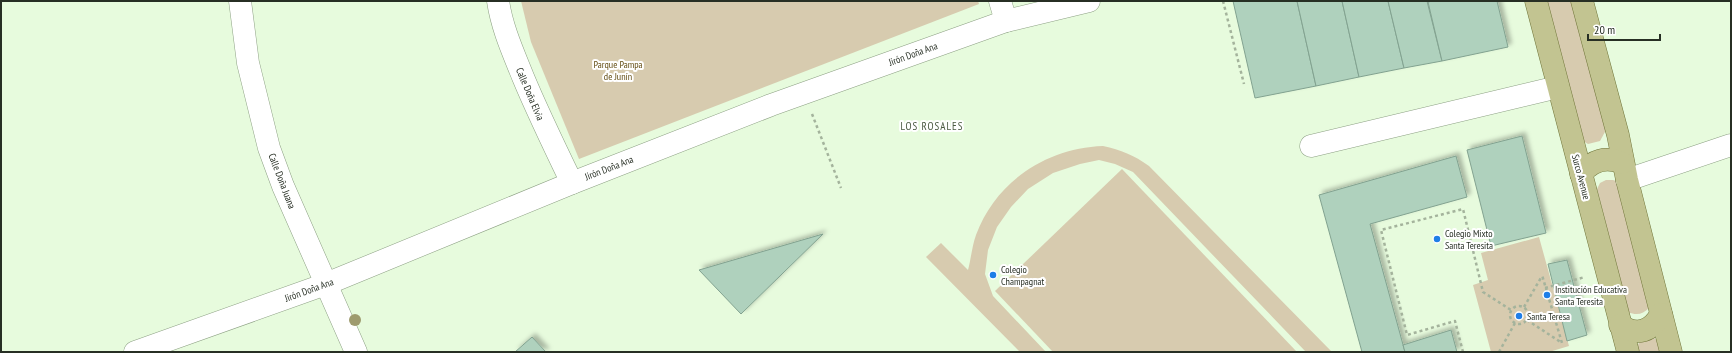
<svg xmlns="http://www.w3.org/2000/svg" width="1732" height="353" font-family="'PT Sans Narrow',sans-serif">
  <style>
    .green { fill: #d7cbaf }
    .building { fill: #afd1bd; stroke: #82a290; filter: url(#shadow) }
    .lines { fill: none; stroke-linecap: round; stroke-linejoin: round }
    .minor-casing { stroke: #8da084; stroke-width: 23 }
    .major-casing { stroke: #71763b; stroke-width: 23 }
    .path { stroke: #a4b39c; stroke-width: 2.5; stroke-dasharray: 3 3; stroke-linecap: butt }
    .minor { stroke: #fff; stroke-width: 22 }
    .major { stroke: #c2c491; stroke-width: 22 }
    .tree { fill: #9e9b6e }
    .poi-dot { fill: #1f7ee7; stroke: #fff; stroke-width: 1.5 }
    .labels { text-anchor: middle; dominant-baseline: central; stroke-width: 4; stroke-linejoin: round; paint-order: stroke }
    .street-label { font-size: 10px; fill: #272f24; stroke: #fff }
    .park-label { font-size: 10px; fill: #634d13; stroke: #fff }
    .poi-label { font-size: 10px; fill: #272f24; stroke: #fff; text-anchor: start }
    .neighbourhood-label { font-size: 11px; letter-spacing: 1px; fill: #4a5a41; stroke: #fff }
  </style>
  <defs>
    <filter id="shadow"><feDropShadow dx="3.5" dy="-3.5" stdDeviation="2" flood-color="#0004"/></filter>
  </defs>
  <rect width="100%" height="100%" fill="#e7fbdd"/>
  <g class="green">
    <path d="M521,1H978L979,4L579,159L531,42Z"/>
    <path d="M1542,1H1571L1606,130L1600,141L1588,144L1578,138Z"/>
    <path d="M1103,146C1121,150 1134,155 1149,166L1332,352H1306L1133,172L1115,164L1099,160L1080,164L1053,173L1028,189L1011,207L997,227L988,250L985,274L993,296L1046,352H1020L926,257L941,243L968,270C971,259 972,246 976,235C996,181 1047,148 1103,146Z"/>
    <path d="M1122,169L1297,352H1053L995,291Z"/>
    <path d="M1606,180H1613L1619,182L1649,308C1643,314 1637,316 1628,312L1597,189L1600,183Z"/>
    <path d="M1539,237L1569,346L1549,352H1491L1473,285L1488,280L1481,253Z"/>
    <path d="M1652,337L1658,340L1665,352H1634L1640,341Z"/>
  </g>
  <g class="building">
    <path d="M1233,1H1297L1316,86L1255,98Z"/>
    <path d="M1297,1H1342L1359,77L1316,86Z"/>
    <path d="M1342,1H1388L1404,68L1359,77Z"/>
    <path d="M1388,1H1427L1442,61L1404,68Z"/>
    <path d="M1433,1H1497L1508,47L1442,61L1428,2Z"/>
    <path d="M1522,136L1546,233L1491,246L1467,150Z"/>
    <path d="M1456,156L1467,197L1370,224L1405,352H1362L1319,195Z"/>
    <path d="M823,234L741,314L699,270Z"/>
    <path d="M1567,260L1587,335L1567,341L1548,264Z"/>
    <path d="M1451,330L1457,352H1405L1403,345Z"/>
    <path d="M532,337L546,352H515Z"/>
  </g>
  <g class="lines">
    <defs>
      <g id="minor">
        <path d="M240,1L248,63L269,148L283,186L356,352"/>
        <path d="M498,1C502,28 513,52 523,77C538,113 555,148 572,183"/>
        <path d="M1000,1L1006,21"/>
        <path d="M1311,146L1558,87"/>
        <path d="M1627,180L1731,145"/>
        <path d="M135,352L326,284L572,183L771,105L1006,21L1089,1"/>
      </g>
      <g id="major">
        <path d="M1536,1L1628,352"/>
        <path d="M1582,1L1618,135L1627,180L1671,352"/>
        <path d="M1581,174C1592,160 1606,156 1622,163"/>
        <path d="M1620,325C1637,337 1652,331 1661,314"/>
      </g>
    </defs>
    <use href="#minor" class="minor-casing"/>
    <use href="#major" class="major-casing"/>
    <g class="path">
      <path d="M1223,1L1244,84"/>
      <path d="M812,114L841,188"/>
      <path d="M1545,288L1585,277"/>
      <circle cx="1519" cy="315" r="9"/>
      <path d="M1524,307L1542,276"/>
      <path d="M1527,320L1562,343L1542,275"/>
      <path d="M1463,352L1455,321L1407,335L1381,230L1463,209L1483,292L1511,310"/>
      <path d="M1499,352L1515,323"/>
    </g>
    <use href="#minor" class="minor"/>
    <use href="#major" class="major"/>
  </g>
  <circle class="tree" cx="355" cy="320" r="6"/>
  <g class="poi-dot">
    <circle cx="1437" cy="239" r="4"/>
    <circle cx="993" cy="275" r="4"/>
    <circle cx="1547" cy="295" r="4"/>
    <circle cx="1519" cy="316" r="4"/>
  </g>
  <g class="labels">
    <g class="street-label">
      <text transform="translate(913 54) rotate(-20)">Jirón Doña Ana</text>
      <text transform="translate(530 94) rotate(67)">Calle Doña Elvia</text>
      <text transform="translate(609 168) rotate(-21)">Jirón Doña Ana</text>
      <text transform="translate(1581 177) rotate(75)">Surco Avenue</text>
      <text transform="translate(282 181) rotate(69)">Calle Doña Juana</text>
      <text transform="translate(309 290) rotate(-20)">Jirón Doña Ana</text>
    </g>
    <g class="park-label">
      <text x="618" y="64">Parque Pampa<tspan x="618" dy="12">de Junín</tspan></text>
    </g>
    <g class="poi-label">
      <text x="1445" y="233">Colegio Mixto<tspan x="1445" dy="12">Santa Teresita</tspan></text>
      <text x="1001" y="269">Colegio<tspan x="1001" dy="12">Champagnat</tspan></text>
      <text x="1555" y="289">Institución Educativa<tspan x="1555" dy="12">Santa Teresita</tspan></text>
      <text x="1527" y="316">Santa Teresa</text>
    </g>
    <g class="neighbourhood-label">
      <text x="932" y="126">LOS ROSALES</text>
    </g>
  </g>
  <rect width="1732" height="353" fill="none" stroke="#272f24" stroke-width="4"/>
  <path d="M1588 34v6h72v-6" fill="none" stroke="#272f24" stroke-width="2"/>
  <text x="1594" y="34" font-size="12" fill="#272f24" stroke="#ffffff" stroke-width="3" paint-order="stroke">20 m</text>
</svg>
